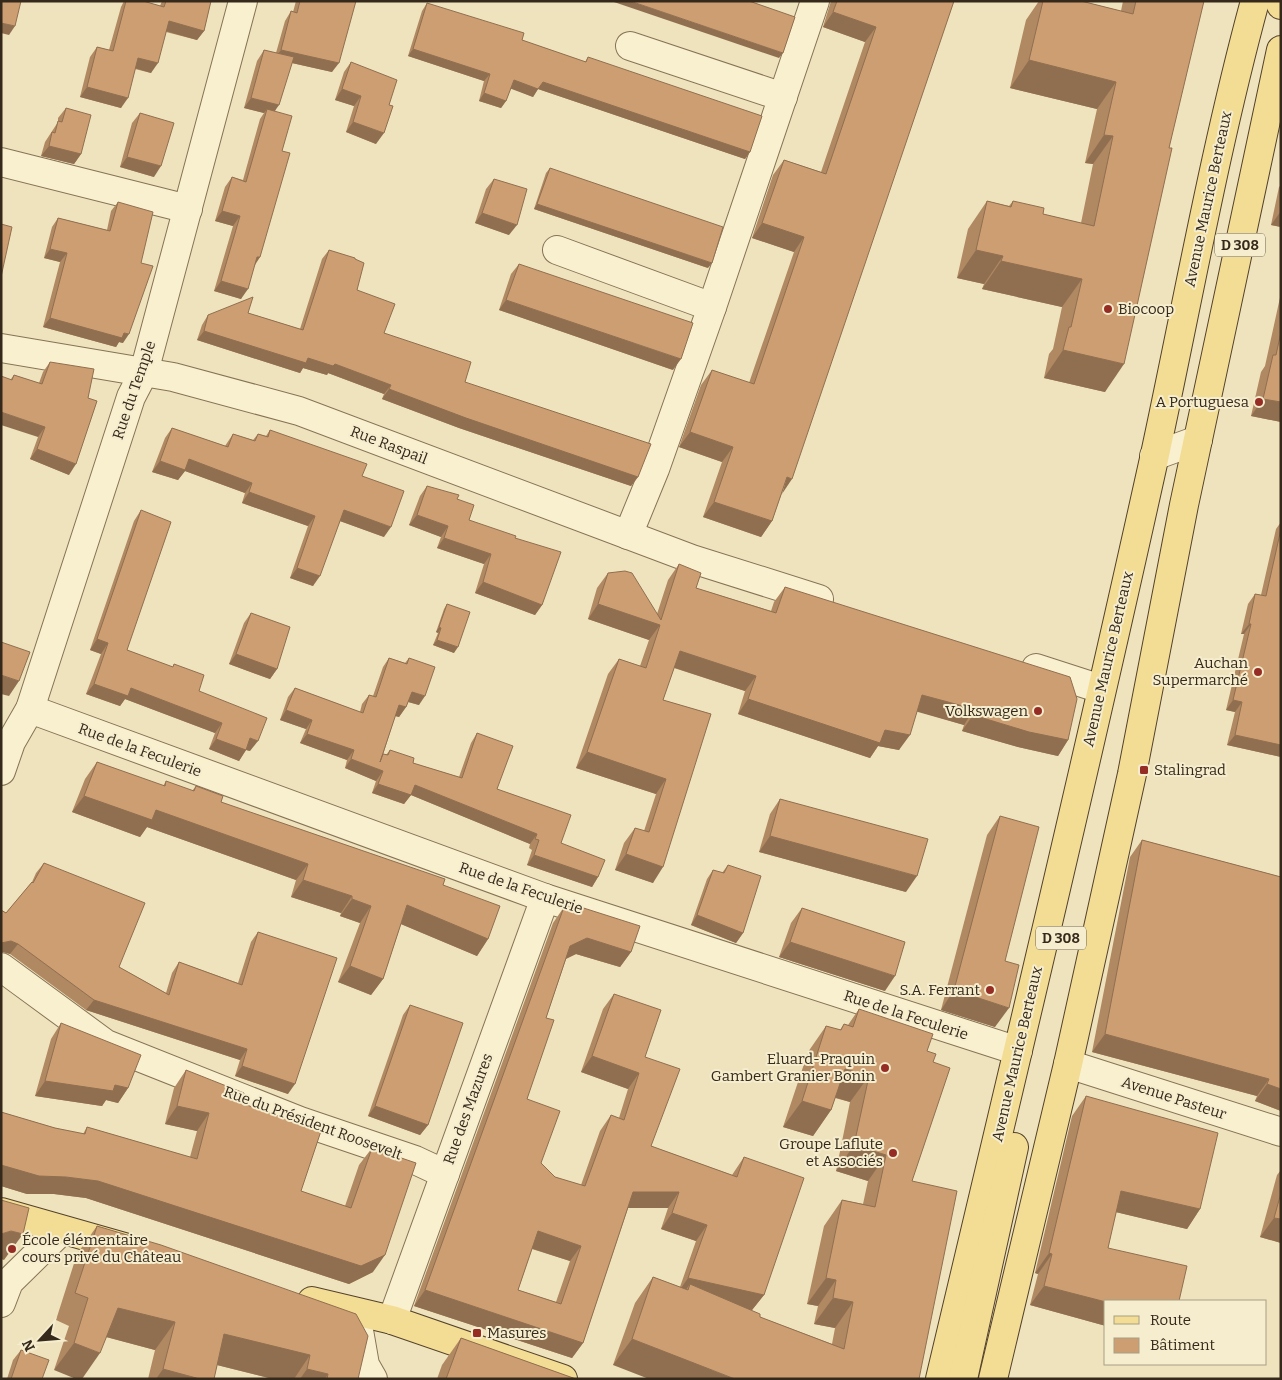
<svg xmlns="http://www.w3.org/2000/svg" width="1282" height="1380" font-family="Bitter,serif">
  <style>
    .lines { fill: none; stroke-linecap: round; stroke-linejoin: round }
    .minor-casing { stroke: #867356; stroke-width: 30 }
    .major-casing { stroke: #53412b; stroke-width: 30 }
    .minor { stroke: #f9f0d0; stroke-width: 28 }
    .major { stroke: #f3dc93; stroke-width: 28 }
    .wall { fill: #b08862; fill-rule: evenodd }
    .shaded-wall { fill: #906f50 }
    .building { fill: #cd9e72; stroke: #906f50; fill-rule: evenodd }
    .poi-dot { fill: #962d25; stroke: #f5edcd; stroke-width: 2 }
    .labels { text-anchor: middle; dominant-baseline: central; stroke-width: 4; stroke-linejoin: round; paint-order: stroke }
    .shield { fill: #f5edcd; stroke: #6f6450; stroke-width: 1 }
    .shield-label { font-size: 14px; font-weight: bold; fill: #35291b }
    .street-label { font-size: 15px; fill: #35291b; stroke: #f5edcd }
    .poi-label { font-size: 15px; fill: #35291b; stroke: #f5edcd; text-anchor: end }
  </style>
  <rect width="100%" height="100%" fill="#eee3bd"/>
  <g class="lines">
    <defs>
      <g id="minor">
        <path d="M630,46L783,97"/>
        <path d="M1,162L188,209"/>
        <path d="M557,250L712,307"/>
        <path d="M1,348L173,377L299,411L692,559L819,599"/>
        <path d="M1154,456L1198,440"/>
        <path d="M628,535L655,469L712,307L815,1"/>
        <path d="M1036,668L1101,689"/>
        <path d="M30,709L545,898L1018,1051"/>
        <path d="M1,771L11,742L30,709L131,397L144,372L243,1"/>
        <path d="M1,967L106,1044L300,1121L415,1160L445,1174"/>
        <path d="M1068,1064L1281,1132"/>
        <path d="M1,1303L9,1282L62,1230"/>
        <path d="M357,1319L365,1365L373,1379"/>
        <path d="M392,1320L545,898"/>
      </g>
      <g id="major">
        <path d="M1279,1L1281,5"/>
        <path d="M1,1212L124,1247"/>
        <path d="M312,1301L392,1320L563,1379"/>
        <path d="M940,1379C1013,1072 1086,766 1154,459C1187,306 1214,152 1255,1"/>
        <path d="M963,1379L1014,1147"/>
        <path d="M993,1379L1068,1064L1132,774L1184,505L1281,50"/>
      </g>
    </defs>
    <use href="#minor" class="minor-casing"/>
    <use href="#major" class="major-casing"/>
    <use href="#minor" class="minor"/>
    <use href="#major" class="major"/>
  </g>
  <g class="wall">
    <path d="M124,1H143L160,6L162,1H211L204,31L197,40L166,32L151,73L135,69L121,108L80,97L90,57L97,47L109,50L121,7Z"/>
    <path d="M296,1H356L332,72L292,63L275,111L282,151L260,257L255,265L241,299L214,291L233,226L215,221L225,187L232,177L243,180L260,119L264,113L244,108L257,61L264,50L276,53L285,21L291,11L293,12Z"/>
    <path d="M831,1H954L772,521L761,537L703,517L722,462L679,447L701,385L712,370L749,383L794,252L752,238L773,175L784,160L821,172L865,42L823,27Z"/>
    <path d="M1039,1H1081L1121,11L1123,1H1204L1105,392L1044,378L1049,354L1053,349L1062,307L982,289L984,284L957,278L968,229L987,201L1009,206L1013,201L1043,214L1081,223L1093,164L1085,163L1097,109L1010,88L1026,20Z"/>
    <path d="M427,3L522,40L585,62L588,57L750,152L745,159L538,89L533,97L511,88L506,101L501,108L479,101L484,81L408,56L422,11Z"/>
    <path d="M351,62L376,144L346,132L354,106L335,100L344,72Z"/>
    <path d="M66,108L81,154L74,164L41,156L45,142L58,122V118Z"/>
    <path d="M140,113L154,177L120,167L132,123Z"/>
    <path d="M550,168L708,268L534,209L546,173Z"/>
    <path d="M494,179L509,235L475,223L486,189Z"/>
    <path d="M1281,185V227L1271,225L1279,187Z"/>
    <path d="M118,202L123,343L119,342L116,347L43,327L60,262L44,258L52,227L58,218L107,230L111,211Z"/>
    <path d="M329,250L355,259L357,290L384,333L465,382L638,477L631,486L459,428L382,399L384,394L328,373L327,375L303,368L300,373L197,340L202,325L208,315L248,313L300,329L322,259Z"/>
    <path d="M519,264L673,370L499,310L511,274Z"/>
    <path d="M1281,293V422L1251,416L1261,372L1265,366Z"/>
    <path d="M50,362L69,475L30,459L38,437L11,379L14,375L39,383L43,372Z"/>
    <path d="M172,428L225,446L233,434L253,440L258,434L266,436L270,430L362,476L384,537L340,521L313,586L290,578L308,526L242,503L245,493L185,471L178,480L152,472L165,438Z"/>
    <path d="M427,486L457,499L469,520L515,538L542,605L535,615L475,593L484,564L437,548L441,537L409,525L420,496Z"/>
    <path d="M141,510L127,650L172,667L199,691L250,751L246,750L239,761L209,749L215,733L125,699L120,706L86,694L101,654L90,650L134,521Z"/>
    <path d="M1281,522V757L1227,745L1235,712L1226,710L1244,634H1241L1248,604L1255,594L1261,595L1276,529Z"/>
    <path d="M679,564L696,588L771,611L774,602L785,587L1068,740L1058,756L1018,747L962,731L964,725L917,711L899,750L878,746L870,758L738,714L745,691L674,668L663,700L711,714L653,883L615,870L624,843L635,828L644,831L656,794L576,768L608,674L619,659L640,666L649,640L588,619L597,588L608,573L657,614L668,580Z"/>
    <path d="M447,604L454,653L433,645L438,633L436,632L444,609Z"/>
    <path d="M251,613L277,669L270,679L229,664L244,623Z"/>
    <path d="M389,658L405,663L409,658L419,705L408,702L406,707L399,717L395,716L383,755H386L390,750L413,763L459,777L471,743L477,733L497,789L561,843L598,877L592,887L527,865L532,850L529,848L530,844L411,795L404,804L372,793L376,781L345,768L347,760L300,743L306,729L280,720L288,697L295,688L360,712L362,704L369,695L373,696L383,667Z"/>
    <path d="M97,762L163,786L166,781L192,791L196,786L221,802L443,885L488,939L477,956L401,924L383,979L371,995L338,982L360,923L340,916L341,913L291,897L296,880L147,827L140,837L72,812L85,779Z"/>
    <path d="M780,799L906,892L759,852L770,814Z"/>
    <path d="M1000,816L1005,961L995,1027L941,1010L987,835Z"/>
    <path d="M1142,840L1281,877V1111L1255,1101L1257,1096L1092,1052L1130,857Z"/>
    <path d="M44,863L119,967L166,993L172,973L179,962L238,983L251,942L258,932L288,1094L235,1076L240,1060L86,1010L10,954L3,952H1V910L6,913L32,882L36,873Z"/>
    <path d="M728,865L743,933L736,943L691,925L707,879L713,870L722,873Z"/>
    <path d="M564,907L631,952L620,967L576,954L566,959L546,1018L527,1099L541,1163L555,1177L581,1185L600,1131L611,1115L619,1118L628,1089L581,1072L603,1009L614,994L645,1057L651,1146L732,1175L744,1157L764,1295L752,1310H750L760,1317L832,1344L835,1328L814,1324L818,1306L807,1304L824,1226L842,1200L863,1204L868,1181L836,1171L850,1102L835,1098L831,1110L813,1136L783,1127L808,1052L826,1026L840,1030L844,1024L848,1025L859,1009L927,1051L933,1062L912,1181L919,1379L613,1365L635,1303L653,1277L680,1287L696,1241L661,1229L668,1208H628L583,1343L572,1358L414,1306L553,923ZM532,1249L570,1261L556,1302L518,1290Z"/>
    <path d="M802,908L885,991L779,957L791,923Z"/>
    <path d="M410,1005L428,1125L420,1135L368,1116L403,1015Z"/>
    <path d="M61,1023L128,1088L118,1103L106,1100L102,1106L35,1096L51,1039Z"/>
    <path d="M186,1070L241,1103L301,1191L345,1206L359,1165L372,1148L373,1272L349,1284L86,1198L54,1194H27L1,1186V1112L55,1128L83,1134L87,1127L190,1157L197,1131L165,1124L174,1088Z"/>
    <path d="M1086,1096L1200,1209L1187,1229L1116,1212L1108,1248L1106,1326L1030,1305L1038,1274L1035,1273L1072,1116Z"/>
    <path d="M1281,1170V1243L1260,1237L1277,1175Z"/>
    <path d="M97,1226L358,1379H273L217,1365L214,1379H148L155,1350L106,1337L54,1370L69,1326L56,1320L77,1254Z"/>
    <path d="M461,1338L576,1379H437L442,1365Z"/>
    <path d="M21,1350L42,1379H7L13,1360Z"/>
  </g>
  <g class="shaded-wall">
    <path d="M611,1H630L783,53L779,58Z"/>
    <path d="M833,12L876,27L865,42L823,27Z"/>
    <path d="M169,21L204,31L197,40L162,30Z"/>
    <path d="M1,23L15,26L9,35L1,33Z"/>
    <path d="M413,49L490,74L484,81L408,56Z"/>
    <path d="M281,50L339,63L332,72L274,59Z"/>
    <path d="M138,58L158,63L151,73L131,67Z"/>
    <path d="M1029,60L1116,82L1097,109L1010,88Z"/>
    <path d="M514,80L538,89L533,97L509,88Z"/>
    <path d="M543,82L750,152L745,159L538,89Z"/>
    <path d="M87,87L128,98L121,108L80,97Z"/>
    <path d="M342,89L361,96L354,106L335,100Z"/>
    <path d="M484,93L506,101L501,108L479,101Z"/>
    <path d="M251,98L279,105L272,115L267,109L264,113L244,108Z"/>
    <path d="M353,122L384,133L376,144L346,132Z"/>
    <path d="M1104,135L1113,136L1093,164L1085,163Z"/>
    <path d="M49,146L81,154L74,164L41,156Z"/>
    <path d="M127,157L161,166L154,177L120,167Z"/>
    <path d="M537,204L712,263L708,268L534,209Z"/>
    <path d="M222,211L240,216L233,226L215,221Z"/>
    <path d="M1281,211V227L1271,225Z"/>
    <path d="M482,213L517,225L509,235L475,223Z"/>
    <path d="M762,223L804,237L794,252L752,238Z"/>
    <path d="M50,249L67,253L60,262L44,258Z"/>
    <path d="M976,250L1003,256L984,284L957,278Z"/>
    <path d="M257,257H260L253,267Z"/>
    <path d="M1001,261L1082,279L1062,307L982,289Z"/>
    <path d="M221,281L248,289L241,299L214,291Z"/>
    <path d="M506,300L681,359L673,370L499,310Z"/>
    <path d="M50,318L129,334L123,343L119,342L116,347L43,327Z"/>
    <path d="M204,331L308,358L335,364L391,385L384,394L328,373L327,375L303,368L300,373L197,340Z"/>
    <path d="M1063,350L1124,364L1105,392L1044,378Z"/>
    <path d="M389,389L638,477L631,486L459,428L382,399Z"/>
    <path d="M1263,399L1281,402V422L1251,416Z"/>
    <path d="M1,412L45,427L38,437L1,425Z"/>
    <path d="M690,432L733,447L722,462L679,447Z"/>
    <path d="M37,449L76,464L69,475L30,459Z"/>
    <path d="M189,459L252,483L245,493L185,471L178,480L152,472L160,461Z"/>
    <path d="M787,477L792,479L782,494Z"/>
    <path d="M249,492L315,516L308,526L242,503Z"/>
    <path d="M714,502L772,521L761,537L703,517Z"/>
    <path d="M344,510L391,527L384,537L337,520Z"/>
    <path d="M417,515L448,526L441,537L409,525Z"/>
    <path d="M444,538L491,554L484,564L437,548Z"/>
    <path d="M297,568L320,576L313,586L290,578Z"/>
    <path d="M483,582L542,605L535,615L475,593Z"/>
    <path d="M598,604L660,625L649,640L588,619Z"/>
    <path d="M1249,624H1251L1244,634H1241Z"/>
    <path d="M439,627L441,628L438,633L436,632Z"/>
    <path d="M97,639L108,643L101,654L90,650Z"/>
    <path d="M437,640L458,647L454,653L433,645Z"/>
    <path d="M680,651L756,676L745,691L669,666Z"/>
    <path d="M236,654L277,669L270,679L229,664Z"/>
    <path d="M1,675L19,681L9,696L1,694Z"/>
    <path d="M94,684L131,688L222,723L215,733L125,699L120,706L86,694Z"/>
    <path d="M412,692L425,696L419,705L405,701Z"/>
    <path d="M922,695L974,709L964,725L911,710Z"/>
    <path d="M748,699L885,730L910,735L899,750L878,746L870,758L738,714Z"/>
    <path d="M1233,700L1242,702L1235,712L1226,710Z"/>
    <path d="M399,705L406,707L399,717L392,715Z"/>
    <path d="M286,710L312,720L306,729L280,720Z"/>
    <path d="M973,715L1068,740L1058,756L1018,747L962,731Z"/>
    <path d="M307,734L354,750L347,760L300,743Z"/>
    <path d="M1235,735L1281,745V757L1227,745Z"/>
    <path d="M250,738L258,741L250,751L243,749Z"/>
    <path d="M216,739L246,750L239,761L209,749Z"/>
    <path d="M587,752L666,779L656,794L576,768Z"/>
    <path d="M351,759L383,771L376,781L345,768Z"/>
    <path d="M378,784L415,785L537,834L530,844L411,795L404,804L372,793Z"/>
    <path d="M84,796L156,810L308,864L296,880L147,827L140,837L72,812Z"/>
    <path d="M770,836L917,876L906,892L759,852Z"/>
    <path d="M626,854L663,867L653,883L615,870Z"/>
    <path d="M534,855L598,877L592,887L527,865Z"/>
    <path d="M303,880L352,896L341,913L291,897Z"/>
    <path d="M352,899L371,906L360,923L340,916Z"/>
    <path d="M407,905L488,939L477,956L396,922Z"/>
    <path d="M697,915L743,933L736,943L691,925Z"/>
    <path d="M587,938L631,952L620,967L576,954L559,962L570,946Z"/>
    <path d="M11,941L18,944L10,954L3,952H1V943Z"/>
    <path d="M790,942L895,976L885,991L779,957Z"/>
    <path d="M350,966L383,979L371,995L338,982Z"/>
    <path d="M954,990L1009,1008L995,1027L941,1010Z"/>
    <path d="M94,1000L247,1049L240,1060L86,1010Z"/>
    <path d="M1105,1034L1269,1079L1257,1096L1092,1052Z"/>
    <path d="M592,1056L639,1073L628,1089L581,1072Z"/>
    <path d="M242,1066L295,1084L288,1094L235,1076Z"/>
    <path d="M845,1069L869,1076L850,1102L827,1095Z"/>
    <path d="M45,1081L115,1085L128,1088L118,1103L106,1100L102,1106L35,1096Z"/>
    <path d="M1267,1084L1281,1089V1111L1255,1101Z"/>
    <path d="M802,1101L831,1110L813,1136L783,1127Z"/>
    <path d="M177,1106L209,1113L197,1131L165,1124Z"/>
    <path d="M375,1106L428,1125L420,1135L368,1116Z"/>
    <path d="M854,1145L886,1155L868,1181L836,1171Z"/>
    <path d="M1,1165L66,1177L98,1181L385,1255L373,1272L349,1284L86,1198L54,1194H27L1,1186Z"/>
    <path d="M1121,1191L1200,1209L1187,1229L1107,1210Z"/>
    <path d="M633,1192H679L668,1208H622Z"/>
    <path d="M672,1213L707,1225L696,1241L661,1229Z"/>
    <path d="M1274,1218L1281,1219V1243L1260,1237Z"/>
    <path d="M11,1231L23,1234L4,1260L1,1259V1234Z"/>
    <path d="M538,1231L581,1246L570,1261L527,1247Z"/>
    <path d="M1049,1253L1052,1254L1038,1274L1035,1273Z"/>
    <path d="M688,1278L764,1295L752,1310L684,1295L688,1290L690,1284L682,1295L677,1294Z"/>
    <path d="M826,1278L836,1280L818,1306L807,1304Z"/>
    <path d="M1044,1286L1106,1302V1326L1030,1305Z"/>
    <path d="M425,1290L583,1343L572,1358L414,1306Z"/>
    <path d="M833,1298L853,1302L835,1328L814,1324Z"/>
    <path d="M118,1308L175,1322L155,1350L99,1335Z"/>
    <path d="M224,1334L310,1355L294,1379H273L205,1362Z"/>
    <path d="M632,1339L735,1379H649L613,1365Z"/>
    <path d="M74,1343L100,1353L82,1379H76L54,1370Z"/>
    <path d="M163,1369L200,1379H156Z"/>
    <path d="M307,1369L328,1374L325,1379H300Z"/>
  </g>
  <g class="building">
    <path d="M1,1H21L15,26L1,23Z"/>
    <path d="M126,1H143L164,7L166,1H211L204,31L169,21L158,63L138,58L128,98L87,87L97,47L113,51Z"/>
    <path d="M300,1H356L339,63L281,50L291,11L297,13Z"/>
    <path d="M630,1H749L795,17L783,53Z"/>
    <path d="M837,1H954L792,479L787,477L772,521L714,502L733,447L690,432L712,370L754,384L804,237L762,223L784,160L826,174L876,27L833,12Z"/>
    <path d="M1043,1H1081L1133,14L1136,1H1204L1169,148H1172L1124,364L1063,350L1069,327H1071L1082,279L1001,261L1003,256L976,250L987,201L1011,207L1013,201L1044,208L1043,214L1094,226L1113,136L1104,135L1116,82L1029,60Z"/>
    <path d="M427,3L524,33L522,40L586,62L588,57L762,116L750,152L543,82L538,89L514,80L506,101L484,93L490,74L413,49Z"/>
    <path d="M264,50L294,57L279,105L251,98Z"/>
    <path d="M351,62L397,80L389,105L393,106L384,133L353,122L361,96L342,89Z"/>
    <path d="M66,108L91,115L81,154L49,146L52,132L55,133L58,121L62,122Z"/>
    <path d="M267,109L292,116L282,151L290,153L260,257H257L248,289L221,281L240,216L222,211L232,177L246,182Z"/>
    <path d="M140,113L174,123L161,166L127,157Z"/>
    <path d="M550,168L723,227L712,263L537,204Z"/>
    <path d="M494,179L527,189L517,225L482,213Z"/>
    <path d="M118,202L153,212L141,263L153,266L129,334L124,333L122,338L50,318L67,253L50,249L58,218L110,231Z"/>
    <path d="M1,224L12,227L1,277Z"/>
    <path d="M329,250L355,258V259L364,263L357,290L395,304L384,333L471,362L465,382L651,444L638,477L466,418L389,389L391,385L335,364L333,366L308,358L306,363L204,331L208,315L253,297L248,313L303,330Z"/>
    <path d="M519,264L693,323L681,359L506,300Z"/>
    <path d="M1281,332V402L1263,399L1273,355H1276Z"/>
    <path d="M50,362L94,369L88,398L97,401L76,464L37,449L45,427L1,412V376L12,380L14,375L42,384Z"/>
    <path d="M172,428L228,447L233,434L255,441L258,434L268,437L270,430L367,464L362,476L404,491L391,527L344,510L320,576L297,568L315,516L249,492L252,483L189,459L185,470L160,461Z"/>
    <path d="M427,486L459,495L457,499L474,505L469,520L516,536L515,538L561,552L542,605L483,582L491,554L444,538L448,526L417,515Z"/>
    <path d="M141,510L171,522L127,650L173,667L174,664L204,675L199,691L267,718L258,741L250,738L246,750L216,739L222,723L131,688L128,696L94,684L108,643L97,639Z"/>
    <path d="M1281,529V745L1235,735L1242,702L1233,700L1251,624H1249L1255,594L1266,596Z"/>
    <path d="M679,564L701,573L696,588L776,613L785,587L1070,677L1077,699L1068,740L1029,732L973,715L974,709L922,695L910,735L885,730L880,743L748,699L756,676L680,651L663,700L711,714L663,867L626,854L635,828L649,832L666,779L587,752L619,659L646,668L660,625L598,604L608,573L625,571L632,573L661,620Z"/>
    <path d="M447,604L470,612L458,647L437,640L441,628L439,627Z"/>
    <path d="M251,613L290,627L277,669L236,654Z"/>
    <path d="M1,642L30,652L19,681L1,675Z"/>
    <path d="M389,658L407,664L409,658L435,667L425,696L412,692L406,707L399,705L380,762L383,754L388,755L390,750L414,758L413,763L462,778L477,733L513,746L497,789L571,815L561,843L605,860L598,877L534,855L539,840L535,839L537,834L415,785L411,795L378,784L383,771L351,759L354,750L307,734L312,720L286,710L295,688L363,713L369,695L376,697Z"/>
    <path d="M97,762L165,786L166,781L194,791L196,786L223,796L221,802L445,879L443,885L500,906L488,939L407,905L383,979L350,966L371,906L352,899V896L303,880L308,864L156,810L152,820L84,796Z"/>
    <path d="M780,799L928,839L917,876L770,836Z"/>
    <path d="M1000,816L1039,827L1005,961L1019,965L1009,1008L954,990Z"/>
    <path d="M1142,840L1281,877V1089L1267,1084L1269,1079L1105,1034Z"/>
    <path d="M44,863L145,903L119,967L169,995L179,962L242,985L258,932L337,958L295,1084L242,1066L247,1049L94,1000L18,944L11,941L1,943V910L6,913L32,882L33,883Z"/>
    <path d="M728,865L761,876L743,933L697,915L713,870L724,873Z"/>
    <path d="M571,904L640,926L631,952L587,938L570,946L546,1018L554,1020L527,1099L560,1111L541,1163L555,1177L585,1186L611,1115L624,1120L639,1073L592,1056L614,994L661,1010L645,1057L680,1069L651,1146L737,1177L744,1157L804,1178L764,1295L688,1278L707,1225L672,1213L679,1192H633L583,1343L425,1290L564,907ZM538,1231L581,1246L561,1304L518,1290Z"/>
    <path d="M802,908L905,942L895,976L790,942Z"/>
    <path d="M410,1005L463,1023L428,1125L375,1106Z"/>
    <path d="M859,1009L933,1034L927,1051L936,1054L933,1062L950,1068L912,1181L957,1191L919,1379H735L632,1339L653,1277L688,1290L690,1284L760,1314V1317L844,1349L853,1302L833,1298L836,1280L826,1278L842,1200L875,1207L886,1155L854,1145L869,1076L845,1069L831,1110L802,1101L826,1026L841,1030L844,1024L853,1027Z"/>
    <path d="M61,1023L141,1055L128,1088L115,1085L113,1091L45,1081Z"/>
    <path d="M186,1070L244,1093L241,1103L321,1131L301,1191L351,1208L372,1148L416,1163L385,1255L361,1266L98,1181L66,1177L39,1176L1,1165V1112L55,1128L85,1134L87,1127L197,1159L209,1113L177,1106Z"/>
    <path d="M1086,1096L1218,1133L1200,1209L1121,1191L1108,1248L1187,1266L1179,1301H1106V1302L1044,1286L1052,1254L1049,1253Z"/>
    <path d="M1281,1193V1219L1274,1218Z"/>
    <path d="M1,1200L29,1208L23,1234L11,1231L1,1234Z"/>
    <path d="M97,1226L161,1245L356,1314L368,1336L358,1379H327L328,1374L307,1369L310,1355L224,1334L214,1379H200L163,1369L175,1322L118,1308L100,1353L74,1343L88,1298L75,1293Z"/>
    <path d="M461,1338L576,1379H446Z"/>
    <path d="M21,1350L49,1360L42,1379H11Z"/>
  </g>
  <g class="poi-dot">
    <circle cx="1108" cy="309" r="5"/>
    <circle cx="1259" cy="402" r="5"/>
    <circle cx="1258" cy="672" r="5"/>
    <circle cx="1038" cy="711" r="5"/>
    <rect x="1139" y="765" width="10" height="10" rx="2.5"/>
    <circle cx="990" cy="990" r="5"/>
    <circle cx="885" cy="1068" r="5"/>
    <circle cx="893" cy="1153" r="5"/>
    <circle cx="12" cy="1249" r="5"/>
    <rect x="472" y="1328" width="10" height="10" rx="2.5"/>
  </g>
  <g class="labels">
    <g class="shield">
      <rect x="1215" y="233.5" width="50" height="23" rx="4"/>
      <rect x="1036" y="926.5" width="50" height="23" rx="4"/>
    </g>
    <g class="shield-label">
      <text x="1240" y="245">D 308</text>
      <text x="1061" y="938">D 308</text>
    </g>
    <g class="street-label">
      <text transform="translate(1208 199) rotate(-78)">Avenue Maurice Berteaux</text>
      <text transform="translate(134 390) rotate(-71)">Rue du Temple</text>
      <text transform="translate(389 445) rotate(21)">Rue Raspail</text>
      <text transform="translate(1108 659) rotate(-77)">Avenue Maurice Berteaux</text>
      <text transform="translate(140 750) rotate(20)">Rue de la Feculerie</text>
      <text transform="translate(521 888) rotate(19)">Rue de la Feculerie</text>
      <text transform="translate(906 1015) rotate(18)">Rue de la Feculerie</text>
      <text transform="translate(1017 1054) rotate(-77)">Avenue Maurice Berteaux</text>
      <text transform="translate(1174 1098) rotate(18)">Avenue Pasteur</text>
      <text transform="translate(468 1109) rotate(-70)">Rue des Mazures</text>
      <text transform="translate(313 1123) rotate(20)">Rue du Président Roosevelt</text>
    </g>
    <g class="poi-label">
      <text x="1118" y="309" text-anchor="start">Biocoop</text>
      <text x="1249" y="402">A Portuguesa</text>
      <text x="1248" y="663">Auchan<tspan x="1248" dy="17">Supermarché</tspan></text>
      <text x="1028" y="711">Volkswagen</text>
      <text x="1154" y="770" text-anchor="start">Stalingrad</text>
      <text x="980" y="990">S.A. Ferrant</text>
      <text x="875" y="1059">Eluard-Praquin<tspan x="875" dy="17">Gambert Granier Bonin</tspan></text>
      <text x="883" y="1144">Groupe Laflute<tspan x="883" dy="17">et Associés</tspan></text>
      <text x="22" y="1240" text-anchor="start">École élémentaire<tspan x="22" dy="17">cours privé du Château</tspan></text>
      <text x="487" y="1333" text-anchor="start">Masures</text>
    </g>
  </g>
  <rect width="1282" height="1380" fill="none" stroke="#35291b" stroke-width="5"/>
  <rect x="1104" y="1300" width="162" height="65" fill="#f5edcd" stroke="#a89f86"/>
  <rect x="1114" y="1316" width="25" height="8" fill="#f3dc93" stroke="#a89f86"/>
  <text x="1150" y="1325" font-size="15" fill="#35291b">Route</text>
  <rect x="1114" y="1338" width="25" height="15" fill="#cd9e72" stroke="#a89f86"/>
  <text x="1150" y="1350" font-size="15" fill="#35291b">Bâtiment</text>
  <g transform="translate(40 1340) rotate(244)" stroke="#f5edcd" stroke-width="4" paint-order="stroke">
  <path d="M0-4L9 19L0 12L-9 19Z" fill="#35291b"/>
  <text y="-8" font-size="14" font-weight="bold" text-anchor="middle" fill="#35291b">N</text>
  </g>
</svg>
